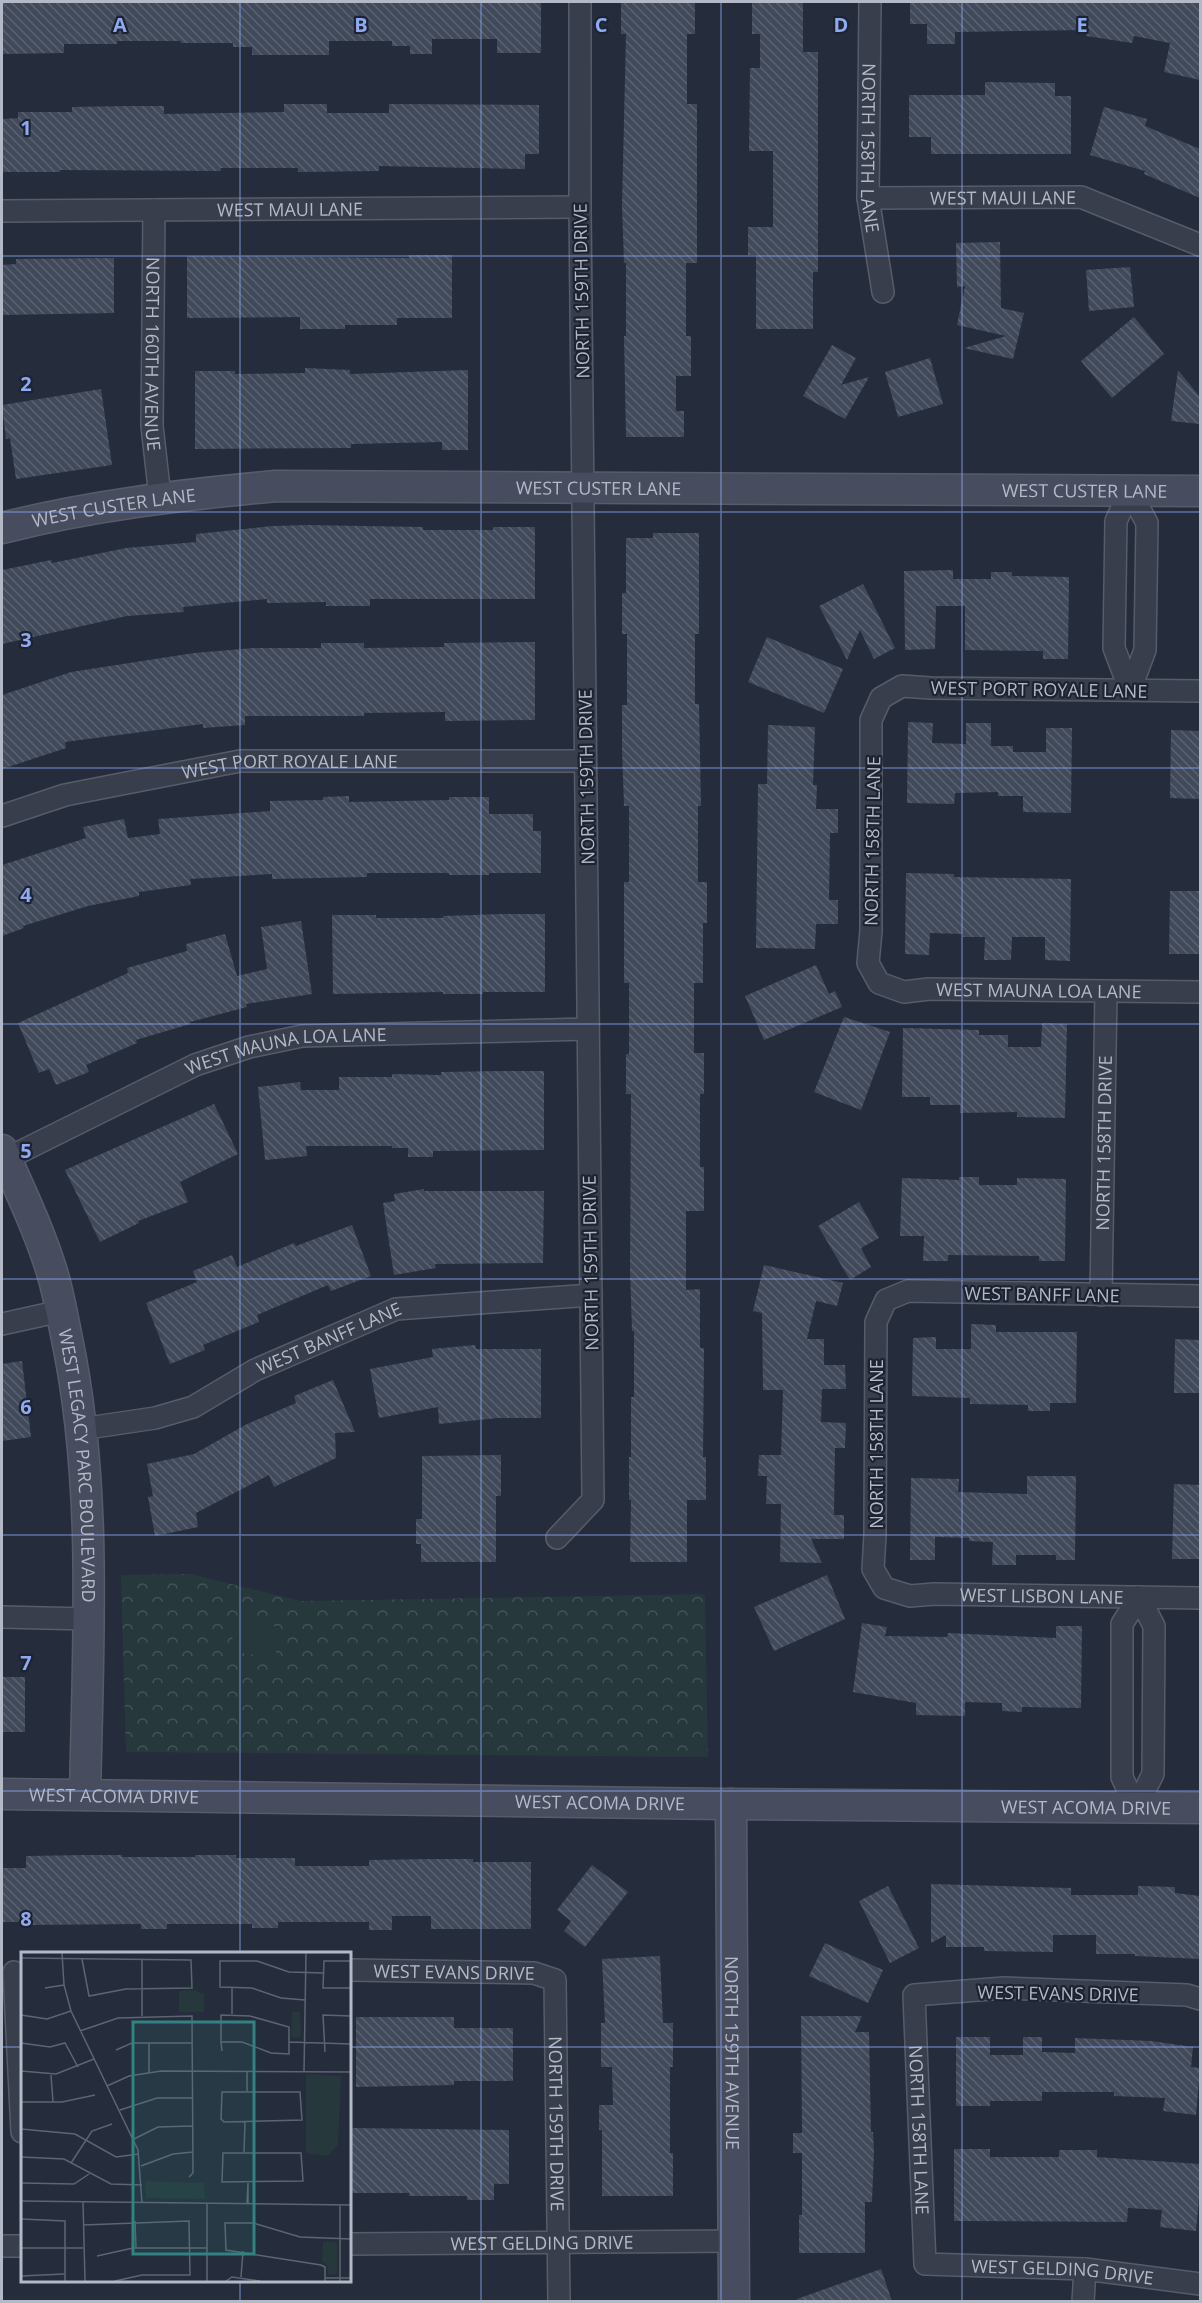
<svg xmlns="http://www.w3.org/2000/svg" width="1202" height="2303" font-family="'Open Sans',sans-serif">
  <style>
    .park { fill: url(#park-crowns) }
    .pitch { fill: #26383c }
    .building { fill: url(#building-back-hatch) }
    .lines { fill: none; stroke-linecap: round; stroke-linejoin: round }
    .street-casing { stroke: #565c6a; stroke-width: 24 }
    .secondary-casing { stroke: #565c6a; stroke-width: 33 }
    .street { stroke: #383e4c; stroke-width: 21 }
    .secondary { stroke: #474d5e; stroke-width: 30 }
    .grid { fill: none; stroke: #8eaaf2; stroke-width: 1.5; stroke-opacity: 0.55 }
    .labels { text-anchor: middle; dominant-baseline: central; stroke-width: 4.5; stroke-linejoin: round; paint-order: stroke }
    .street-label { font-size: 18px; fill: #b4b9c7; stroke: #1d2331 }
    .inset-road { fill: none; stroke: #5e6473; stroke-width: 1.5 }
    .view { fill: #308380; fill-opacity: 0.15; stroke: #308380; stroke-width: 3 }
    .inset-edge { fill: none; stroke: #b4b9c7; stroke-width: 3 }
    .grid-label { font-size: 20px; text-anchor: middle; font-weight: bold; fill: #8eaaf2; stroke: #1d2331; stroke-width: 4.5; stroke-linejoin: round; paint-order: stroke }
  </style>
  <defs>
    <pattern id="park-crowns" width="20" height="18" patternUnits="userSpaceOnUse" patternTransform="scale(1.5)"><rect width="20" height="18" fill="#26383c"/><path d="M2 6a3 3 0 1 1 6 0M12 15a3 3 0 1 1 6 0" fill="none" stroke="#435357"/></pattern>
    <pattern id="building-back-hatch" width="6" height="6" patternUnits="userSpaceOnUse" patternTransform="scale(1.5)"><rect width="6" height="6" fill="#414a5b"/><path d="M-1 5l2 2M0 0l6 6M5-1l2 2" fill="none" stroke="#5a6271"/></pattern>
  </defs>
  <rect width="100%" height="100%" fill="#252c3b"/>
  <path class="park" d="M190,1574L301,1601L705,1594L708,1757L126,1752L121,1575Z"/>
  <path class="pitch" d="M236,1621L280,1627L275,1658L230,1651Z"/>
  <g class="building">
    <path d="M2,2H541V53H497V39H432V54H410V46H392V41H329V55H252V47H233V43H181V41H117V44H64V53L2,54Z"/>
    <path d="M621,2H695V34H687V104H697V263H686V336H691V376H676V411H684V437H626L624,336H626V263H624L622,206L626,34H621Z"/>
    <path d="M752,2H803V52H818V272H813V329H756V255H748V227H773V151H749L750,68H760V34H752Z"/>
    <path d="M910,2H1193L1200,3V80L1164,72L1170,43L1134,36L1132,43L1086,36L1087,30L955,32V44H927V24H910Z"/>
    <path d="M985,82L1055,83V96H1071V154H931V137H909V95H985Z"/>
    <path d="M284,104H327V113H389V104L539,105V154H525V169L379,166V171L298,172V168H221V171L60,170V172H2V119L18,118V112H72V107L125,106H164V114L284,112Z"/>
    <path d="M1104,107L1147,119L1145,126L1200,149V198L1144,174L1145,171L1090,155Z"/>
    <path d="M1000,242L1001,308L1024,313L1013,359L964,348L1006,336L957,325L965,286L957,287L956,243Z"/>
    <path d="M409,255H452V318H397V325H345V329H300V317L187,318V256L409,258Z"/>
    <path d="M114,258V313L2,315V265L16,264V259Z"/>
    <path d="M1130,267L1134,307L1089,311L1086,270Z"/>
    <path d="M1134,317L1164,354L1112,398L1081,361Z"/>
    <path d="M832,345L856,358L841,385L869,377L845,419L803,396Z"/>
    <path d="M930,358L943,404L898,417L885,372Z"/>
    <path d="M305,368L350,370V374L468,370V450H442V442L351,444V448L195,449V371H235V374L305,373Z"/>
    <path d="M1178,370L1200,397V424L1171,421Z"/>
    <path d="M101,389L112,465L16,479L10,438L6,439L2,405Z"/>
    <path d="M307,525L423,527V530H493V527H535V599H370V606H326V602L267,603V599L183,607L184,612L127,616L2,644V570L51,560L52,563L126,548L196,542V534L272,526Z"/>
    <path d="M653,533H699V634H695V704H699L701,806H698V882H707V923H703V983H694V1053H704V1094H700V1167H704V1211H686V1290L700,1289V1348H704L703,1457H706V1500H687V1562H630L631,1500H629V1457H631V1397H634V1331H632L630,1270L631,1094H626V1054H629V983H624V882H629V806H624L622,749V705H627V634H622V593H626V538H653Z"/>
    <path d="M953,570V579H991V572H1012V576L1069,577L1068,659H1043V651L965,650V606H936L935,649L905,650L904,571Z"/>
    <path d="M863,584L895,648L874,659L860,630L847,660L819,606Z"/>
    <path d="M767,637L843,669L824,713L748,682Z"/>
    <path d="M535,642V720L445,721V712L364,713V716H245V725L203,728V724L65,742L66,748L2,769V695L71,672L194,653L254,648H321V643H364V648L444,647V643Z"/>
    <path d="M908,722L933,723L932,743L966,744V723H991V746H1013V752H1046V728H1072L1071,813L1023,812V796H998V792L955,793L954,804L907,803Z"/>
    <path d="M768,725L815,727L813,785H817L816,809H838V833H830L829,900H838V924H816L815,949L756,948L758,784H767Z"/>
    <path d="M1171,730L1200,731V799L1170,798Z"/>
    <path d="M349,796V802L449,800V797H489V814H533V831H541V873H489V875H449V873H367V877L272,879V874L190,879L191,885L139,892V896L88,906L23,926L24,928L2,936V865L86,838L83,827L124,819L128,838L160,834L158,819L270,811V801L323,800V797Z"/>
    <path d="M906,873L954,874V877L1071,879L1070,961L1045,960V937H1012L1011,960H984L985,937H963V934L930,933L929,955L905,954Z"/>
    <path d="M1170,891H1200V954H1169Z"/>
    <path d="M503,914H545V992H483V994H443V992L333,994L332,915H376V918H443V916Z"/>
    <path d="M301,921L312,994L246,1004L247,1007L190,1022V1024L136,1040L137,1043L86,1065L89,1072L56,1085L49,1069L39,1073L18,1023L128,973L127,968L187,951L186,944L225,934L237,976L267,969L261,927Z"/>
    <path d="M816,965L829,994L835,991L842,1007L764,1040L745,996Z"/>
    <path d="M844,1017L890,1032L861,1110L814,1092Z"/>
    <path d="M1042,1023L1067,1024L1065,1118L1017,1117V1112L960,1113V1105H930V1097H902L903,1028L979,1030V1035H1008V1047H1041Z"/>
    <path d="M502,1071H544V1150L433,1151V1157H408V1148H392V1146H306L307,1156L265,1160L258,1087L300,1082L301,1090H339V1077H392V1074L441,1075V1072Z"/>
    <path d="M214,1104L238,1154L180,1182L188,1202L138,1221L139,1223L100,1242L65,1170Z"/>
    <path d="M959,1177H979V1185H1017V1178L1066,1179L1065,1261H1039V1256L948,1255V1261H923L924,1236H900L902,1178L959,1180Z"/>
    <path d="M424,1189V1191H544L543,1263L435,1264L436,1268L394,1275L383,1203L395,1201L394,1194Z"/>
    <path d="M859,1202L879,1238L861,1248L871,1267L850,1280L818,1226Z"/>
    <path d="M352,1225L371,1276L331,1291L328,1285L257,1315L259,1322L203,1345L205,1350L170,1364L146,1303L197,1282L193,1271L232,1255L237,1267L294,1243L296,1246Z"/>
    <path d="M764,1265L843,1283L837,1306L816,1301L807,1339H824V1365H845L846,1389H822L821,1422L846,1423L845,1448H835L834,1515H844V1539H811L822,1563L780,1562L781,1504H766L767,1476H758L759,1455H781L783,1390H763L762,1313L753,1311Z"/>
    <path d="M971,1324L996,1325V1332H1077L1076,1403H1050V1411H1028V1405L970,1404V1398L912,1396L913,1338L936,1337V1349H971Z"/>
    <path d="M1175,1339L1200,1340V1393H1174Z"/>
    <path d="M475,1345L476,1349H541V1418H498L439,1424L438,1407L379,1418L370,1369L433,1357L432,1349Z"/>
    <path d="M22,1361L31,1437L2,1441V1364Z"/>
    <path d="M333,1380L355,1432L335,1433L336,1458L274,1487L269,1475L196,1513L198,1527L155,1536L148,1497L153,1496L147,1464L194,1454L247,1424L296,1403L294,1396Z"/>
    <path d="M501,1455V1496H496V1562H421V1544H416V1519H422V1456Z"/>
    <path d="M1027,1476H1076L1075,1560H1056V1555H1016V1565H992L993,1542L969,1541V1538L935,1537V1560H910L911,1478L959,1479L958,1492L1027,1494Z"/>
    <path d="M1174,1484L1200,1485V1559H1172Z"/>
    <path d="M827,1575L845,1619L774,1651L754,1607Z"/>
    <path d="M862,1623L887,1627L885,1636L947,1637L948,1633L1056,1638V1626H1082L1081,1708L1022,1707V1712L1002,1711V1703L965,1702V1716L916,1715V1703L853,1692Z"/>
    <rect x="2" y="1677" width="23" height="55"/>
    <path d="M83,1855H122V1857H195V1855H236V1858H295V1866H369V1860L431,1859H473V1862H531V1929H431V1916H392V1930H369V1922H278V1928H252V1924H167V1929H141V1924L26,1925V1922H2V1868H26V1856Z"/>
    <path d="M592,1865L628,1892L585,1947L564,1931L571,1921L557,1910Z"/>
    <path d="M931,1884L1071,1888V1895H1138V1886L1175,1887V1893L1200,1896V1959L1135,1956V1954H1096V1935H1053V1952L984,1951V1947H946V1935L931,1943Z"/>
    <path d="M888,1886L919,1948L890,1963L859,1901Z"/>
    <path d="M825,1943L883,1970L868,2003L809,1976Z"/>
    <path d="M660,1956L663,2023H673V2067H670V2153H673V2196H602V2130H599V2105H613L612,2067H601V2023H605L602,1959Z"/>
    <path d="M801,2016H862L855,2032H869L871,2132H873L874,2152L872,2202H865V2253H799V2215H802V2153H793V2133H802Z"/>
    <path d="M356,2017H454V2028H513V2081H454V2085L356,2087Z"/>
    <path d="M956,2037H990V2055H1023V2037H1042V2052L1075,2053V2038L1151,2041L1193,2047L1191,2067L1200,2068L1196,2115L1163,2111L1165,2098L1114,2096V2092H1042V2101H990V2106H956Z"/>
    <path d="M352,2128L509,2130V2184H494V2200H467V2196H409V2193H352Z"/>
    <path d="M954,2149H990V2157H1059V2150H1097V2157L1200,2164V2188L1196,2231L1160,2227L1162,2210L1128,2208L1127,2222L954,2221Z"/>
    <path d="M881,2269L892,2301H798L797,2299Z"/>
  </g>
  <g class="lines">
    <defs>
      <g id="street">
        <path id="s1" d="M870,2L868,198L883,292"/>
        <path id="s2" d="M868,198L1081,197L1200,245"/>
        <path id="s3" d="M154,210L152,426L160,497"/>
        <path id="s4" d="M2,211L580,207"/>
        <path d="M1130,491L1147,523L1145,650L1130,690"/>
        <path d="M1130,491L1116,521L1114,648L1130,690"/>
        <path id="s5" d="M1200,691L931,688L902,686L881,698L871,720V931L868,963L879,983L904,992L929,989L1200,992"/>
        <path id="s6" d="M2,816L65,795L240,761H585"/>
        <path id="s7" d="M6,1159L195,1065L249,1047L302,1036L588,1029"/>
        <path id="s8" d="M1101,1295L1106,991"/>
        <path id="s9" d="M1200,1296L908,1291L886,1300L876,1322L875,1535L873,1569L884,1588L910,1596L934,1594L1200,1598"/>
        <path d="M2,1324L61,1311"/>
        <path id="s10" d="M81,1429L155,1418L193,1407L255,1370L396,1309L591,1295"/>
        <path d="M557,1538L593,1500L580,207V2"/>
        <path d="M2,1617L88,1619"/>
        <path d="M1136,1808L1153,1774L1154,1626L1139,1597"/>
        <path d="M1136,1808L1122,1777V1624L1139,1597"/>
        <path id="s11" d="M350,1970L534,1973L555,1980L559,2302"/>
        <path d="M14,1972L22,2132"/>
        <path id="s12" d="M1200,1999L1187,1995L1004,1988L914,1995L925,2264L1085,2269L1200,2284"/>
        <path id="s13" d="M350,2244L734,2241"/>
        <path d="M2,2246H22"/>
        <path d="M1083,2302L1085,2269"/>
      </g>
      <g id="secondary">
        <path id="s14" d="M2,528C93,505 182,495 276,486L1200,491"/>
        <path id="s15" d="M2,1150C20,1190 39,1230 52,1272C58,1292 62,1313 66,1334C98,1484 88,1641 85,1795"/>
        <path id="s16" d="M2,1794L722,1804L1200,1808"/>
        <path id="s17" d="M731,1804L734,2302"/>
      </g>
    </defs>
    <use href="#street" class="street-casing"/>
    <use href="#secondary" class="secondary-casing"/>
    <use href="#street" class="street"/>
    <use href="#secondary" class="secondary"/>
  </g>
  <path class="grid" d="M240,2V1954M481,2V2302M721,2V2302M962,2V2302M2,256H1200M2,512H1200M2,768H1200M2,1024H1200M2,1279H1200M2,1535H1200M2,1791H1200M2,2047H22M350,2047H1200M240,2280V2302"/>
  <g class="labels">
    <g class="street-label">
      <text stroke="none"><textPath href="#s1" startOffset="146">NORTH 158TH LANE</textPath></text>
      <text stroke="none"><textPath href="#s2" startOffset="135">WEST MAUI LANE</textPath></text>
      <text stroke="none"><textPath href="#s4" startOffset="288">WEST MAUI LANE</textPath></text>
      <text transform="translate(581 291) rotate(-91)">NORTH 159TH DRIVE</text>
      <text stroke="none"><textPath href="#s3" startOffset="144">NORTH 160TH AVENUE</textPath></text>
      <text stroke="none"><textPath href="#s14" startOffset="600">WEST CUSTER LANE</textPath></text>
      <text stroke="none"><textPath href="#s14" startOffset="1086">WEST CUSTER LANE</textPath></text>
      <text stroke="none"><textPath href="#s14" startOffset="114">WEST CUSTER LANE</textPath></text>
      <text transform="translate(1039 689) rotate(1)">WEST PORT ROYALE LANE</text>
      <text stroke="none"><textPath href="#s6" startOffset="294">WEST PORT ROYALE LANE</textPath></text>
      <text transform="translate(586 777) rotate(-91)">NORTH 159TH DRIVE</text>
      <text transform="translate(872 841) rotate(-89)">NORTH 158TH LANE</text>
      <text stroke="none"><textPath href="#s5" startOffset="774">WEST MAUNA LOA LANE</textPath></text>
      <text stroke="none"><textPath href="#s7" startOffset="304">WEST MAUNA LOA LANE</textPath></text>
      <text stroke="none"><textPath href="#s8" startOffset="152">NORTH 158TH DRIVE</textPath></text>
      <text transform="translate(590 1263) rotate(-91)">NORTH 159TH DRIVE</text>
      <text transform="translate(1042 1294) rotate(1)">WEST BANFF LANE</text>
      <text stroke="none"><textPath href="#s10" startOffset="267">WEST BANFF LANE</textPath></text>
      <text transform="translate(876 1444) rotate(-90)">NORTH 158TH LANE</text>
      <text stroke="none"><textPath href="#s15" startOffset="328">WEST LEGACY PARC BOULEVARD</textPath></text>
      <text stroke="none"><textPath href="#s9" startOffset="768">WEST LISBON LANE</textPath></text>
      <text stroke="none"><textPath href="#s16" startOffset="112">WEST ACOMA DRIVE</textPath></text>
      <text stroke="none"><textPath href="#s16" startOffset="598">WEST ACOMA DRIVE</textPath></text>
      <text stroke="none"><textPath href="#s16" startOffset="1084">WEST ACOMA DRIVE</textPath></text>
      <text stroke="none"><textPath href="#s11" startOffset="104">WEST EVANS DRIVE</textPath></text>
      <text transform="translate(1058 1993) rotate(1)">WEST EVANS DRIVE</text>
      <text stroke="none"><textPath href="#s17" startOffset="249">NORTH 159TH AVENUE</textPath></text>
      <text stroke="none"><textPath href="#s11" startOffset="350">NORTH 159TH DRIVE</textPath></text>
      <text stroke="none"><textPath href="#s12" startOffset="422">NORTH 158TH LANE</textPath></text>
      <text stroke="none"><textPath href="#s13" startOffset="192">WEST GELDING DRIVE</textPath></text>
      <text stroke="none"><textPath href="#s12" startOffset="694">WEST GELDING DRIVE</textPath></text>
    </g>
  </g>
  <g transform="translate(21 1952)">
    <rect width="330" height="330" fill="#252c3b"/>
    <path d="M174,38L183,42V60H158V39ZM271,60H279L280,84L276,86L270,84ZM285,122L320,124L317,193L306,204L285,201ZM124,229L183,231L184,247L125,246ZM302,290H316V322L307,323L306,313L301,310Z" fill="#26383c"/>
    <path class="inset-road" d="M41,1L43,33L50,59L117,198L121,251M0,6L170,8L171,36L105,37L68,44L61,7M121,8V64M330,9H303L302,36H330M24,36L43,33M284,48L260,46L231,36L199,35V9H236L268,20L303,21M211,62V35M0,63L26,67L50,59M59,79L97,66L171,64L172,221L168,225M200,90H221L250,101L268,102V75L229,64L200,63V90L201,99M268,90L330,92M0,91L29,95L44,91L57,115M128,91V120M95,98L111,91H171M304,100L302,63L330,64M0,119L35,122L73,107M226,120V139M283,120L285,1M30,123L32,150M86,134L108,124L140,119L330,120M226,139V120M201,140H279L281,168L203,170L200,167ZM0,150H41L74,143M99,158L136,146H171M0,177L54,182L95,205L118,202M113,187L137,175L171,174M223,200L224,170M202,201H280L282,229L201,230ZM0,205L43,207L90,232L121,233M50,211L71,179L91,172M120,214L152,202L172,200M0,231L53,232L68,222M0,249L330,253M62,250L64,329M226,251L227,231M186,252V329M227,252V231M319,253V329M0,267L44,269V329M114,269L115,296M62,273L168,269L169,323H121L94,329M0,296H62M76,304L112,296H186M0,324L43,322M220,325L222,299M304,326H330M205,329L211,325L239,329M304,329V315L300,313L205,298L204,271H232L279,285L330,287"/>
    <path class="view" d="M112,70H233V302H112Z"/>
    <rect width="330" height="330" class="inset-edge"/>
  </g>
  <g class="grid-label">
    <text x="120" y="32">A</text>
    <text x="361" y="32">B</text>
    <text x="601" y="32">C</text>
    <text x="841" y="32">D</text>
    <text x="1082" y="32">E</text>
    <text x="26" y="135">1</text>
    <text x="26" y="391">2</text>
    <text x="26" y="647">3</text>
    <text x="26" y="902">4</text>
    <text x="26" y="1158">5</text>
    <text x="26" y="1414">6</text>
    <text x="26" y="1670">7</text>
    <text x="26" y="1926">8</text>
  </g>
  <rect width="1202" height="2303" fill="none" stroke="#b4b9c7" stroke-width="6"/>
</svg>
